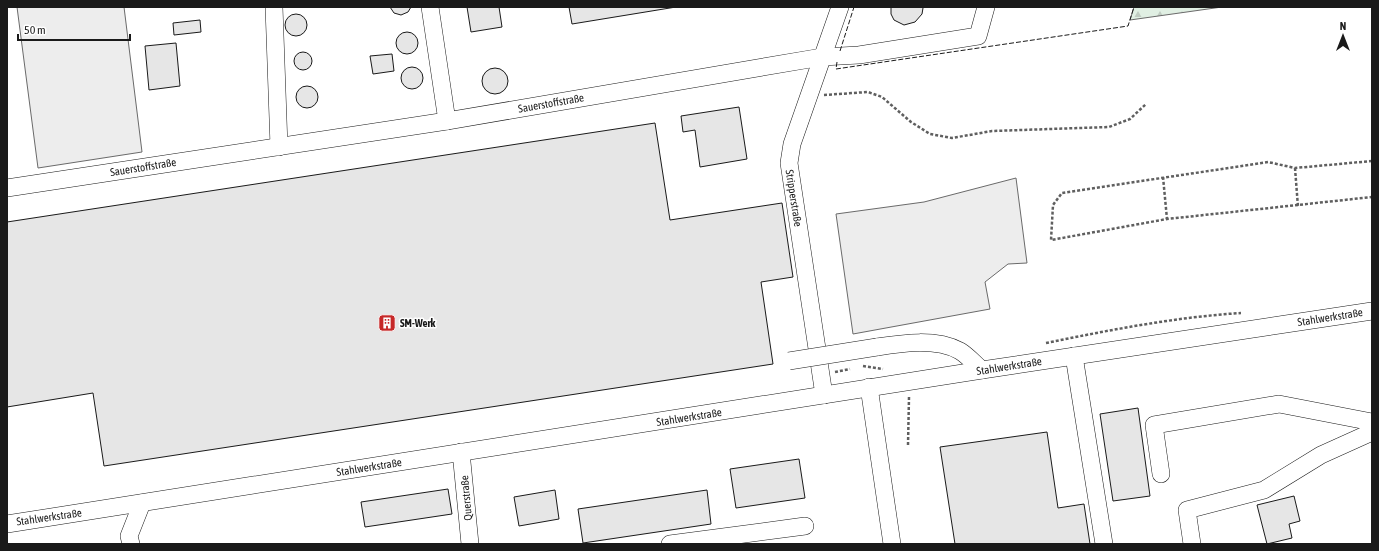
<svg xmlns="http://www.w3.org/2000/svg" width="1379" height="551" font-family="'Asap Condensed',sans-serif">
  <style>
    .forest { fill: url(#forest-firs); stroke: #6a6a6a }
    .parking { fill: #ededed; stroke: #6a6a6a }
    .building { fill: #e6e6e6; stroke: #1a1a1a }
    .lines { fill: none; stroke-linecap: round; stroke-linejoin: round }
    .minor-casing { stroke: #1a1a1a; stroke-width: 18 }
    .path { stroke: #5f5f5f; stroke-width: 2.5; stroke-dasharray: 3 2; stroke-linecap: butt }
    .minor { stroke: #fff; stroke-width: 17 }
    .minor-bridge-casing { stroke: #1a1a1a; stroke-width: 18; stroke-linecap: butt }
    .minor-bridge { stroke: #fff; stroke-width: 17 }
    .fence { stroke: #1a1a1a; stroke-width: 1; stroke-dasharray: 5 2; stroke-linecap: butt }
    .labels { text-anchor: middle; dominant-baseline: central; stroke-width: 3; stroke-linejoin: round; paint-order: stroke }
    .street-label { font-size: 11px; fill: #1a1a1a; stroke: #fff }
    .poi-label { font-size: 11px; font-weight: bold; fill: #1a1a1a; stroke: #fff; text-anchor: start }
  </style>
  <defs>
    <pattern id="forest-firs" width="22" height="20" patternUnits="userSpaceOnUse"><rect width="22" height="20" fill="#e0efe3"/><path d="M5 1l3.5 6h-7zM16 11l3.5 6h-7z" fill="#c0ccc2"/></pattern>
  </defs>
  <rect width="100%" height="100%" fill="#fff"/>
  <path class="forest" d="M1134,7H1222L1130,20Z"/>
  <g class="parking">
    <path d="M17,7H124L142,152L38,168Z"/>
    <path d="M1016,178L1027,263L1008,264L985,282L990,309L853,334L836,214L924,202Z"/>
  </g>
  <g class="building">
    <path d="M390,7H411L408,12L401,15L394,13Z"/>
    <path d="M467,7H499L502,27L471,32Z"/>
    <path d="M569,7H676L572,24Z"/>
    <path d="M891,7H923V8L922,14L915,22L904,25L894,20L891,14Z"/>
    <circle cx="296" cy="25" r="11"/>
    <path d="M200,20L201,32L174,35L173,23Z"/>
    <circle cx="407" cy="43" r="11"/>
    <path d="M176,43L180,86L149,90L145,46Z"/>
    <circle cx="303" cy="61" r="9"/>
    <path d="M392,54L394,71L373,74L370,56Z"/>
    <circle cx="412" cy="78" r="11"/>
    <circle cx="495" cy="81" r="13"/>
    <circle cx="307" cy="97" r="11"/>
    <path d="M739,107L747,159L700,167L695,130L683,132L681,116Z"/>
    <path d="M655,123L670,220L782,203L793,277L761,282L773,364L104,466L93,393L7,407V222Z"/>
    <path d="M1138,408L1150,496L1113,501L1100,414Z"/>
    <path d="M1047,432L1058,508L1084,504L1090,544H955L940,447Z"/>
    <path d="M799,459L805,498L736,508L730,469Z"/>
    <path d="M448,489L452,514L365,527L361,502Z"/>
    <path d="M555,490L559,519L519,526L514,497Z"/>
    <path d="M707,490L711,524L583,543L578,509Z"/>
    <path d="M1294,496L1300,521L1289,524L1292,538L1267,544L1257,505Z"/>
  </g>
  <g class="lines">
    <defs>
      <g id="minor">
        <path d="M274,7L279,147"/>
        <path d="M430,7L447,121"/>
        <path d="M7,188L447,121L822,57L859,55L978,36L986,7"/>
        <path d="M877,347C903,343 936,338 960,351C968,356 975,364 982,370"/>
        <path d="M1074,356L1104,544"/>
        <path d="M869,387L892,544"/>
        <path d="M824,395L789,163L792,144L840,7"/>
        <path d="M461,452L470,544"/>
        <path d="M1161,474L1154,425L1279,404L1372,422"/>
        <path d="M7,524L982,370L1372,311"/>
        <path d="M131,544L129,536L142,503"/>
        <path d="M670,544L805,526"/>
        <path d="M1192,544L1187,510L1264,490L1321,455L1372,432"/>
      </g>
    </defs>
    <use href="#minor" class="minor-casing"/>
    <g class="path">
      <path d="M824,95L868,92L882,97L911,122L930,134L952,138L992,131L1109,127L1130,119L1146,104"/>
      <path d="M1372,161L1295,168L1268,162L1062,193L1053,205L1051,240L1167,219L1372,197"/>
      <path d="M1295,168L1298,207"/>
      <path d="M1163,177L1167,219"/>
      <path d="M1046,343C1110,330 1176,317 1241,313"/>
      <path d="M863,366L883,369"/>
      <path d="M835,372L850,369"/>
      <path d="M908,445L909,397"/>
    </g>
    <use href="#minor" class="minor"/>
    <defs>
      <path id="minor-bridge" d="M789,361L877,347"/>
    </defs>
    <use href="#minor-bridge" class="minor-bridge-casing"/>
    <use href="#minor-bridge" class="minor-bridge"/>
    <g class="fence">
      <path d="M840,51L854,7"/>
      <path d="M837,62L836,69L1128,26L1134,7"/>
    </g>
  </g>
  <defs>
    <symbol id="building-square" viewBox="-11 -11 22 22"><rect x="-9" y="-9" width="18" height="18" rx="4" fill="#c62828" stroke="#fff"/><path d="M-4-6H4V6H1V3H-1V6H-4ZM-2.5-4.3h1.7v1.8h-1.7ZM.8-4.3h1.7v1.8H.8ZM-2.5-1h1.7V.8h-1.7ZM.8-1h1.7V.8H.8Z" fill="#fff"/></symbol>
  </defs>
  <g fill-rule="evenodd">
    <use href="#building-square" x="377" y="313" width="20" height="20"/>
  </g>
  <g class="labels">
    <g class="street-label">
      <text transform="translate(551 103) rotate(-10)">Sauerstoffstraße</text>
      <text transform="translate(143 167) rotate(-9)">Sauerstoffstraße</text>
      <text transform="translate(794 198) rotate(81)">Stripperstraße</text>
      <text transform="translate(1330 317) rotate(-9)">Stahlwerkstraße</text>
      <text transform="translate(1009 366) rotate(-9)">Stahlwerkstraße</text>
      <text transform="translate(689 417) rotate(-9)">Stahlwerkstraße</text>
      <text transform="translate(369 467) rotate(-9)">Stahlwerkstraße</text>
      <text transform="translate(466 498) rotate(-95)">Querstraße</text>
      <text transform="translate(49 517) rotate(-8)">Stahlwerkstraße</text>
    </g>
    <g class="poi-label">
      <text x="400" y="323">SM-Werk</text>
    </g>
  </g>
  <rect width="1379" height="551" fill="none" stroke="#1a1a1a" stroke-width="16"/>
  <g transform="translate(1343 36)" stroke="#ffffff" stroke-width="3" paint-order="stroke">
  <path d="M0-3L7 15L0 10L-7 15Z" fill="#1a1a1a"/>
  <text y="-6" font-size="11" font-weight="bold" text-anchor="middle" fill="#1a1a1a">N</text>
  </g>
  <path d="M18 34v6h112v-6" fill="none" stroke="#1a1a1a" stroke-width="2"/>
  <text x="24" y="34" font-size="12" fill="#1a1a1a" stroke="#ffffff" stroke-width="3" paint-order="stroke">50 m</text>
</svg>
